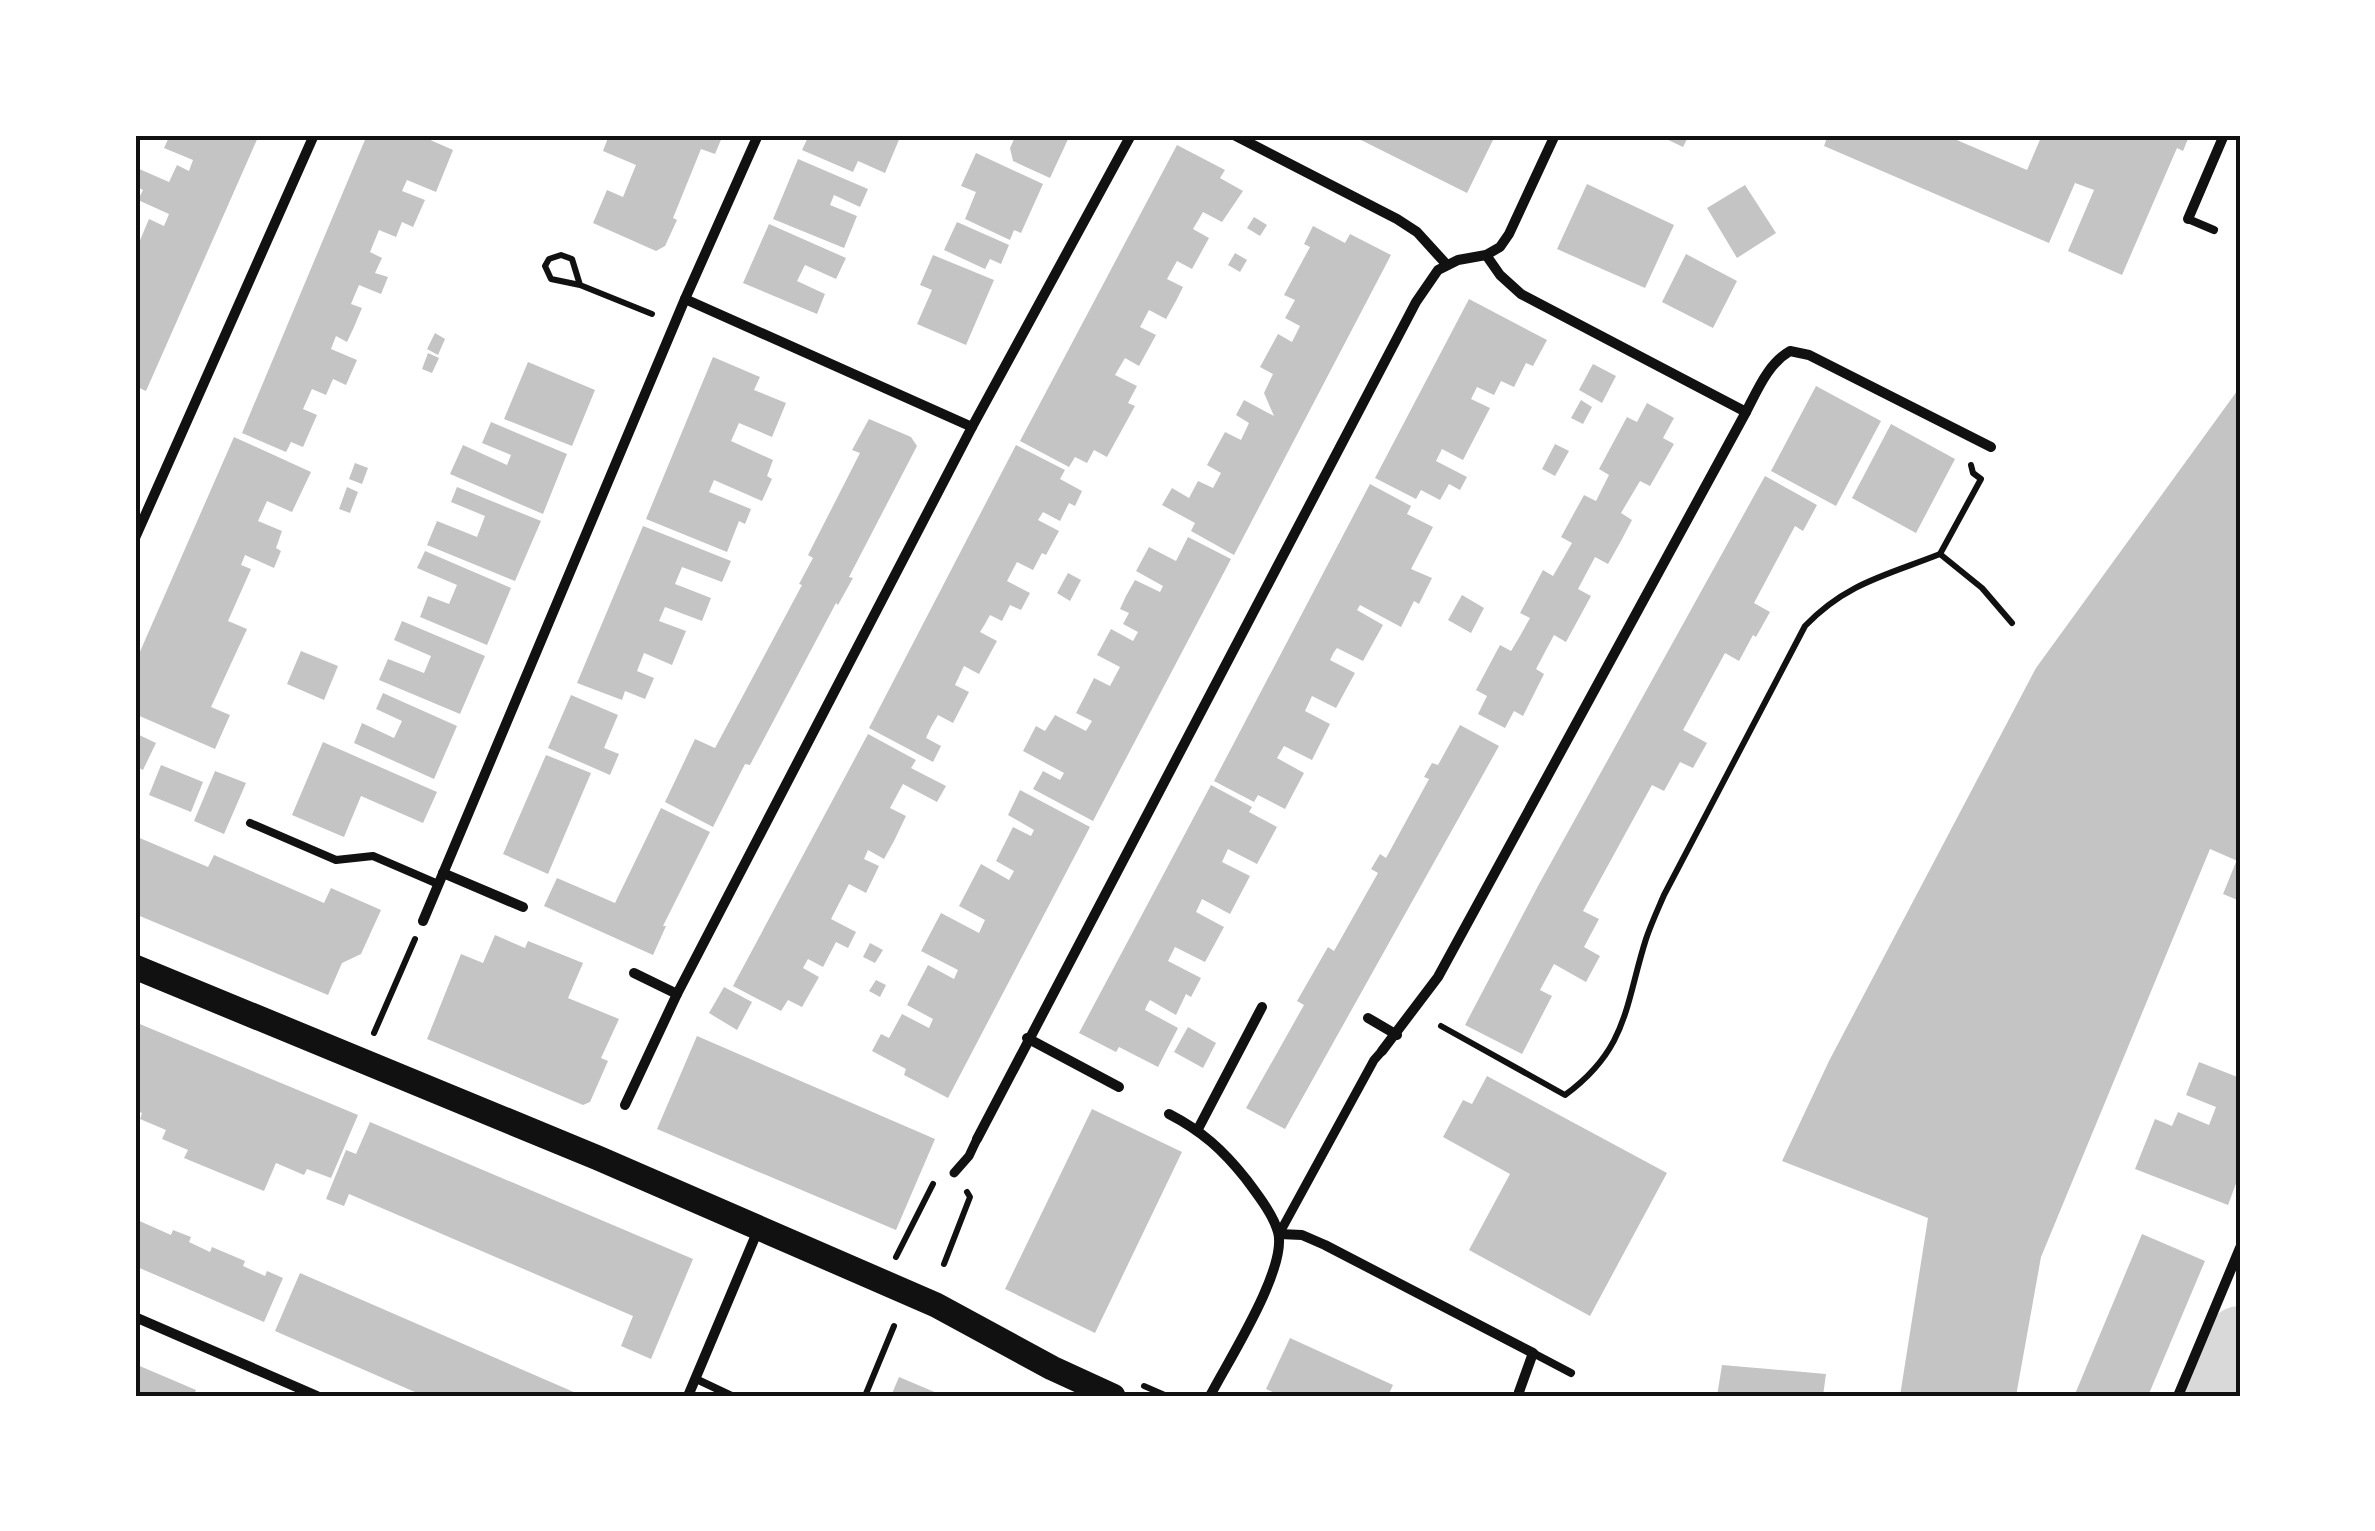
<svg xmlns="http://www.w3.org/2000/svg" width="2375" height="1531" font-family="Figtree,sans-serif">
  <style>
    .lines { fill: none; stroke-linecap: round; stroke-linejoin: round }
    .river { stroke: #d9d9d9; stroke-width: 70 }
    .building { fill: #c4c4c4 }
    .path { stroke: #111; stroke-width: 6 }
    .service { stroke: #111; stroke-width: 8 }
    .pedestrian { stroke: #111; stroke-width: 9 }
    .minor { stroke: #111; stroke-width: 10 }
    .primary { stroke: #111; stroke-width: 25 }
    .neatline { fill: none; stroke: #111; stroke-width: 4 }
  </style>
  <rect width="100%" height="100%" fill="#fff"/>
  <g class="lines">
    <path class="river" d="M2219,1396L2240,1341"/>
  </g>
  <g class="building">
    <path d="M170,135H259L146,391L135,386V252L149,219L164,226L169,214L138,200L143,190L135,186V172L137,168L169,182L177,165L189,171L193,160L164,148Z"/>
    <path d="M367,135H419L453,150L436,192L407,180L402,191L425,200L413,227L402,222L396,237L379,230L370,252L382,258L375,273L388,277L381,294L359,285L351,304L362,308L354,327L347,342L336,336L331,349L357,360L346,385L333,379L326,395L312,389L303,409L317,415L303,447L291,442L286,452L242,433Z"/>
    <path d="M609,135H723L715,154L701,149L673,218L677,220L665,246L656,251L593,223L607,190L623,197L636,165L603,151Z"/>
    <path d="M809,135H901L885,173L858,161L853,172L802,150Z"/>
    <path d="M1016,135H1070L1050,178L1013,161L1010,148Z"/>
    <path d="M1363,135H1488L1494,138L1467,193L1361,140Z"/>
    <path d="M1658,135H1689L1683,147Z"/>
    <path d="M1828,135H1945L2027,170L2042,135H2180L2188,139L2183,151L2177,148L2122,275L2068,251L2094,190L2075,183L2049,243L1824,146Z"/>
    <path d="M1177,145L1225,170L1220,178L1243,191L1222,222L1203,212L1193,229L1209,238L1192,269L1177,261L1167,279L1183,287L1176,301L1166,319L1149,310L1140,327L1156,335L1139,366L1125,358L1115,375L1137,386L1128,403L1135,406L1107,457L1094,450L1087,463L1075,457L1069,467L1020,441Z"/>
    <path d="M976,153L1043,184L1021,233L1014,230L1010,240L965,219L976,192L961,186Z"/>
    <path d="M798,159L868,189L860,207L834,195L830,205L857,216L844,248L773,219Z"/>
    <path d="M1587,184L1674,225L1645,288L1557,249Z"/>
    <path d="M1745,185L1776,233L1737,258L1707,208Z"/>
    <path d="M1254,217L1267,225L1260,236L1247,228Z"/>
    <path d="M957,222L1009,245L1001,264L990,259L985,269L944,250Z"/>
    <path d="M769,224L846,258L836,279L805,265L797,281L825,294L817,314L743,283Z"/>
    <path d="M1313,226L1345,243L1350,234L1391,255L1234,555L1191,531L1195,523L1162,505L1172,488L1189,498L1198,481L1213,488L1221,473L1207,465L1225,432L1241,440L1249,423L1236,415L1244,400L1274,416L1264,393L1273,374L1260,367L1278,334L1292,342L1300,326L1285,318L1295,300L1284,295L1310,247L1304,244Z"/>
    <path d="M1235,253L1247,260L1240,272L1228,265Z"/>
    <path d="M1686,254L1737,281L1713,328L1662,302Z"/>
    <path d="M933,255L994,280L966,345L917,324L932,290L920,285Z"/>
    <path d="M1469,299L1547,340L1533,366L1526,363L1514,387L1501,381L1494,395L1477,387L1471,399L1490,408L1463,460L1442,449L1436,461L1467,477L1460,490L1449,484L1440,500L1421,490L1416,499L1375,478Z"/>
    <path d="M435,333L445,339L438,355L427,349Z"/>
    <path d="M428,353L439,358L432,373L422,369Z"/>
    <path d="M713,357L760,377L754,390L786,403L772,437L739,423L731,441L773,460L767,476L772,479L762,501L714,480L709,492L751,509L745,524L739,521L727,552L646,519Z"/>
    <path d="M528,362L595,390L572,446L504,419Z"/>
    <path d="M1593,364L1616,376L1602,403L1579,390Z"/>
    <path d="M1816,386L1881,421L1836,506L1771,471Z"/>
    <path d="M2240,387V862L2210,849L2041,1257L2016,1396H1900L1928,1218L1782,1161L1829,1061L2036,668Z"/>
    <path d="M1581,400L1592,407L1583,424L1571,418Z"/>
    <path d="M1647,403L1674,418L1663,438L1674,444L1650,486L1640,481L1621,513L1632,520L1621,541L1608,564L1595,557L1578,589L1591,596L1566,642L1554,635L1536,669L1544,674L1523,716L1514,711L1505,728L1478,714L1487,696L1476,690L1500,645L1511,651L1520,636L1530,618L1520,613L1543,570L1553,576L1572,543L1561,537L1584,495L1596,501L1609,475L1599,469L1627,417L1637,422Z"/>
    <path d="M869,419L911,437L917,446L849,577L853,578L838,605L836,603L750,765L745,764L713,827L665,802L695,739L715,748L802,585L799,584L813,558L808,555L860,453L852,450Z"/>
    <path d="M491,422L567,454L543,514L450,474L463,445L507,465L511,455L482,443Z"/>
    <path d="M1891,424L1955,459L1916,533L1852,498Z"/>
    <path d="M234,437L311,472L292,512L267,501L258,521L282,531L276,548L281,551L274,568L245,555L241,565L251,569L228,621L247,629L211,707L230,715L215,749L135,714V663Z"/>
    <path d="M1555,444L1569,451L1555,476L1542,469Z"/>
    <path d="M1016,445L1065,470L1060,479L1082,491L1075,506L1069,503L1060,521L1043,512L1038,520L1059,531L1046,555L1042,553L1033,570L1017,562L1007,581L1030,593L1021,610L1010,605L1002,621L990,615L985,624L980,632L997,641L979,674L964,666L955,685L969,692L953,723L938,715L931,727L926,738L941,746L933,762L869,728Z"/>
    <path d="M355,463L368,468L362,484L349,479Z"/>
    <path d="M1765,476L1817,505L1803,531L1795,526L1754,603L1770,612L1756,637L1753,635L1739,661L1725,653L1683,730L1707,743L1693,768L1680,762L1664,791L1652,785L1583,911L1599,919L1584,947L1600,956L1586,982L1554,964L1540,990L1552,996L1522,1054L1465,1025L1538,886Z"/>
    <path d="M1370,484L1411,506L1407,514L1433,527L1411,569L1432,578L1419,604L1414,601L1401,627L1360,605L1357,610L1383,625L1363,661L1337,648L1334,652L1330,660L1355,673L1336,708L1312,696L1305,711L1330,724L1312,760L1284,746L1277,758L1304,773L1285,809L1258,795L1254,802L1214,781Z"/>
    <path d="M347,487L358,492L350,513L339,509Z"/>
    <path d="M457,487L541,521L515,581L427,545L437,521L477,537L485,516L451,502Z"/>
    <path d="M643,526L731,561L722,582L682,567L675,584L711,598L702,621L665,607L659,621L686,631L672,665L644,653L637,671L654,678L645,699L625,691L622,700L577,683Z"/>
    <path d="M1188,537L1231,559L1093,821L1033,789L1043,771L1060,780L1064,773L1023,751L1036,726L1045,731L1055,715L1086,731L1092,721L1076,713L1086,694L1094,678L1110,686L1120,667L1097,655L1111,629L1133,641L1138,632L1123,624L1129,613L1120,609L1126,596L1135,580L1160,592L1163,586L1136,571L1149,547L1176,561Z"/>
    <path d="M425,551L511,588L487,645L420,617L428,596L449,604L457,585L417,568Z"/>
    <path d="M1068,573L1081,580L1070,601L1057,593Z"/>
    <path d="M1462,595L1484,608L1471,633L1448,620Z"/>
    <path d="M402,621L485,656L460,714L379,680L388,659L424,673L431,656L394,640Z"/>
    <path d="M301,651L338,666L324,700L287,684Z"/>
    <path d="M383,693L457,726L434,779L354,743L362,723L394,738L402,721L376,709Z"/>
    <path d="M571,695L618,715L604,748L619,754L610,775L548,748Z"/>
    <path d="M1460,725L1499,746L1285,1129L1246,1108L1304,1005L1297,1001L1328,947L1334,951L1378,873L1371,869L1380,854L1386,858L1429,779L1424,777L1432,763L1438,765Z"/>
    <path d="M135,733L156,743L143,770L135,766Z"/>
    <path d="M868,734L916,760L911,768L946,786L937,802L903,784L890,808L906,816L894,841L884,859L868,850L864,859L879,866L866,893L849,884L831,919L856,932L848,948L836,942L823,967L808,959L803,968L819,977L802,1007L788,1000L781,1011L733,986Z"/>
    <path d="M323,742L437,792L423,823L361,796L344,837L292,815Z"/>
    <path d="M546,755L591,773L548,874L503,854Z"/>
    <path d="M161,765L203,782L191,812L149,795Z"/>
    <path d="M215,771L246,783L224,834L194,821Z"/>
    <path d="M1211,785L1252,807L1249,812L1277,827L1257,864L1228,849L1222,862L1250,876L1230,914L1202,899L1196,912L1224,927L1205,962L1175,947L1168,961L1201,978L1191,997L1186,994L1176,1015L1150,1000L1147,1005L1145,1010L1178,1028L1158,1067L1119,1047L1116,1052L1079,1033Z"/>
    <path d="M1020,790L1090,827L948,1098L904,1075L906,1069L872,1051L881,1034L889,1038L902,1014L929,1028L933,1019L907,1005L928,965L954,979L958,970L921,951L941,913L979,933L985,920L959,906L981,864L1009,880L1014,871L996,861L1013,827L1031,836L1034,830L1008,815Z"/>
    <path d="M661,808L710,832L663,926H666L653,955L544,906L557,878L615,903Z"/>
    <path d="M135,836L208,867L214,855L324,903L331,888L381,910L361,954L342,963L328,995L135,914Z"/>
    <path d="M2236,862L2240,864V901L2223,894Z"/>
    <path d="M495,935L525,948L528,941L583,963L568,998L619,1019L601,1058L608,1061L590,1102L583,1105L427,1039L461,954L483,963Z"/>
    <path d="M870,943L883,950L875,963L863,957Z"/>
    <path d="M876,980L886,985L880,997L869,991Z"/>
    <path d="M724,987L752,1002L737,1030L709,1013Z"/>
    <path d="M135,1022L358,1115L331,1178L307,1169L304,1175L276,1163L264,1191L184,1158L188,1150L162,1139L166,1130L140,1119L142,1113L135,1110Z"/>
    <path d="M1188,1027L1216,1043L1203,1068L1174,1052Z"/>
    <path d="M697,1036L935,1139L896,1230L657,1129Z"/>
    <path d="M2199,1062L2240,1078V1173L2228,1205L2135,1169L2155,1119L2172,1126L2178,1112L2209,1125L2216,1107L2186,1095Z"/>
    <path d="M1487,1076L1667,1173L1590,1316L1469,1250L1510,1174L1443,1137L1463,1100L1472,1104Z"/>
    <path d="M1092,1109L1182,1152L1095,1333L1005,1289Z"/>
    <path d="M370,1122L693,1259L651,1359L621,1346L633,1316L349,1194L344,1206L326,1199L346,1150L356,1154Z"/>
    <path d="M135,1219L171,1235L173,1230L191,1237L189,1242L210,1252L212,1247L245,1261L243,1266L265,1276L267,1271L283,1278L264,1322L135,1266Z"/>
    <path d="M2142,1234L2205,1261L2148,1396H2078L2075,1394Z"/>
    <path d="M300,1273L583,1396H424L275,1331Z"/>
    <path d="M1290,1338L1393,1385L1388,1396H1281L1266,1389Z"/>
    <path d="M135,1364L196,1390L193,1396H135Z"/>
    <path d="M1722,1365L1826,1374L1823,1396H1717Z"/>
    <path d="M899,1377L944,1396H891Z"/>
  </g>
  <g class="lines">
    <g class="path">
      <path d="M580,285L572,259L561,255L549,259L545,266L551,279L580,285L652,314"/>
      <path d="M1940,554L1982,588L2012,623"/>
      <path d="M1441,1026L1565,1095C1628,1049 1625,1005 1646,939C1651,924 1658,909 1664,895L1805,626C1846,583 1887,575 1940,554L1981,479L1973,473L1971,465"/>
      <path d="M374,1033L415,939"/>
      <path d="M896,1257L933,1184"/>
      <path d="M944,1264L970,1197L967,1192"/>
      <path d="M1144,1386L1167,1396"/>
      <path d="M865,1396L894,1326"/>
    </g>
    <g class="service">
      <path d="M2188,219L2214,230"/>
      <path d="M250,823L336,860L373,856L438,884"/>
      <path d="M1533,1353L1571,1373"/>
      <path d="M696,1379L732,1396"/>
    </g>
    <g class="pedestrian">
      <path d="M954,1173L969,1156L977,1139"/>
      <path d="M1279,1234L1374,1060L1382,1051"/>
    </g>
    <g class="minor">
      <path d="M1234,135L1397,219L1417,232L1447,265"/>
      <path d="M2188,219L2224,135"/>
      <path d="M1486,255L1500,275L1521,294L1746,412C1758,389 1768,364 1790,351L1809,355L1991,447"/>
      <path d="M685,299L972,427"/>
      <path d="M135,538L314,135"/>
      <path d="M443,873L523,907"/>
      <path d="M423,921L685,299L758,135"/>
      <path d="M634,973L677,994"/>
      <path d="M1368,1018L1397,1035"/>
      <path d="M1027,1038L1119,1087"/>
      <path d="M1382,1051L1438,977L1746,412"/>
      <path d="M625,1105L677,994L972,427L1131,135"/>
      <path d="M1169,1114C1202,1131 1223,1150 1246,1179C1257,1194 1273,1214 1278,1232C1288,1268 1228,1361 1210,1396"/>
      <path d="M1198,1129L1262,1007"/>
      <path d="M977,1139L1416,302L1438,270L1458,260L1486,255L1500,247L1509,234L1555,135"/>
      <path d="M1279,1234L1302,1235L1325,1245L1533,1353L1519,1392"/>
      <path d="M135,1317L317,1396"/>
      <path d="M688,1396L758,1230"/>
      <path d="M2178,1396L2240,1248"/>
    </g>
    <path class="primary" d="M135,967L598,1158L936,1305L1052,1368L1113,1396"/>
  </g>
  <rect width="2375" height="1531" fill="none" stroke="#ffffff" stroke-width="275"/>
  <rect x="138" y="138" width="2100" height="1256" class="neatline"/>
</svg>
